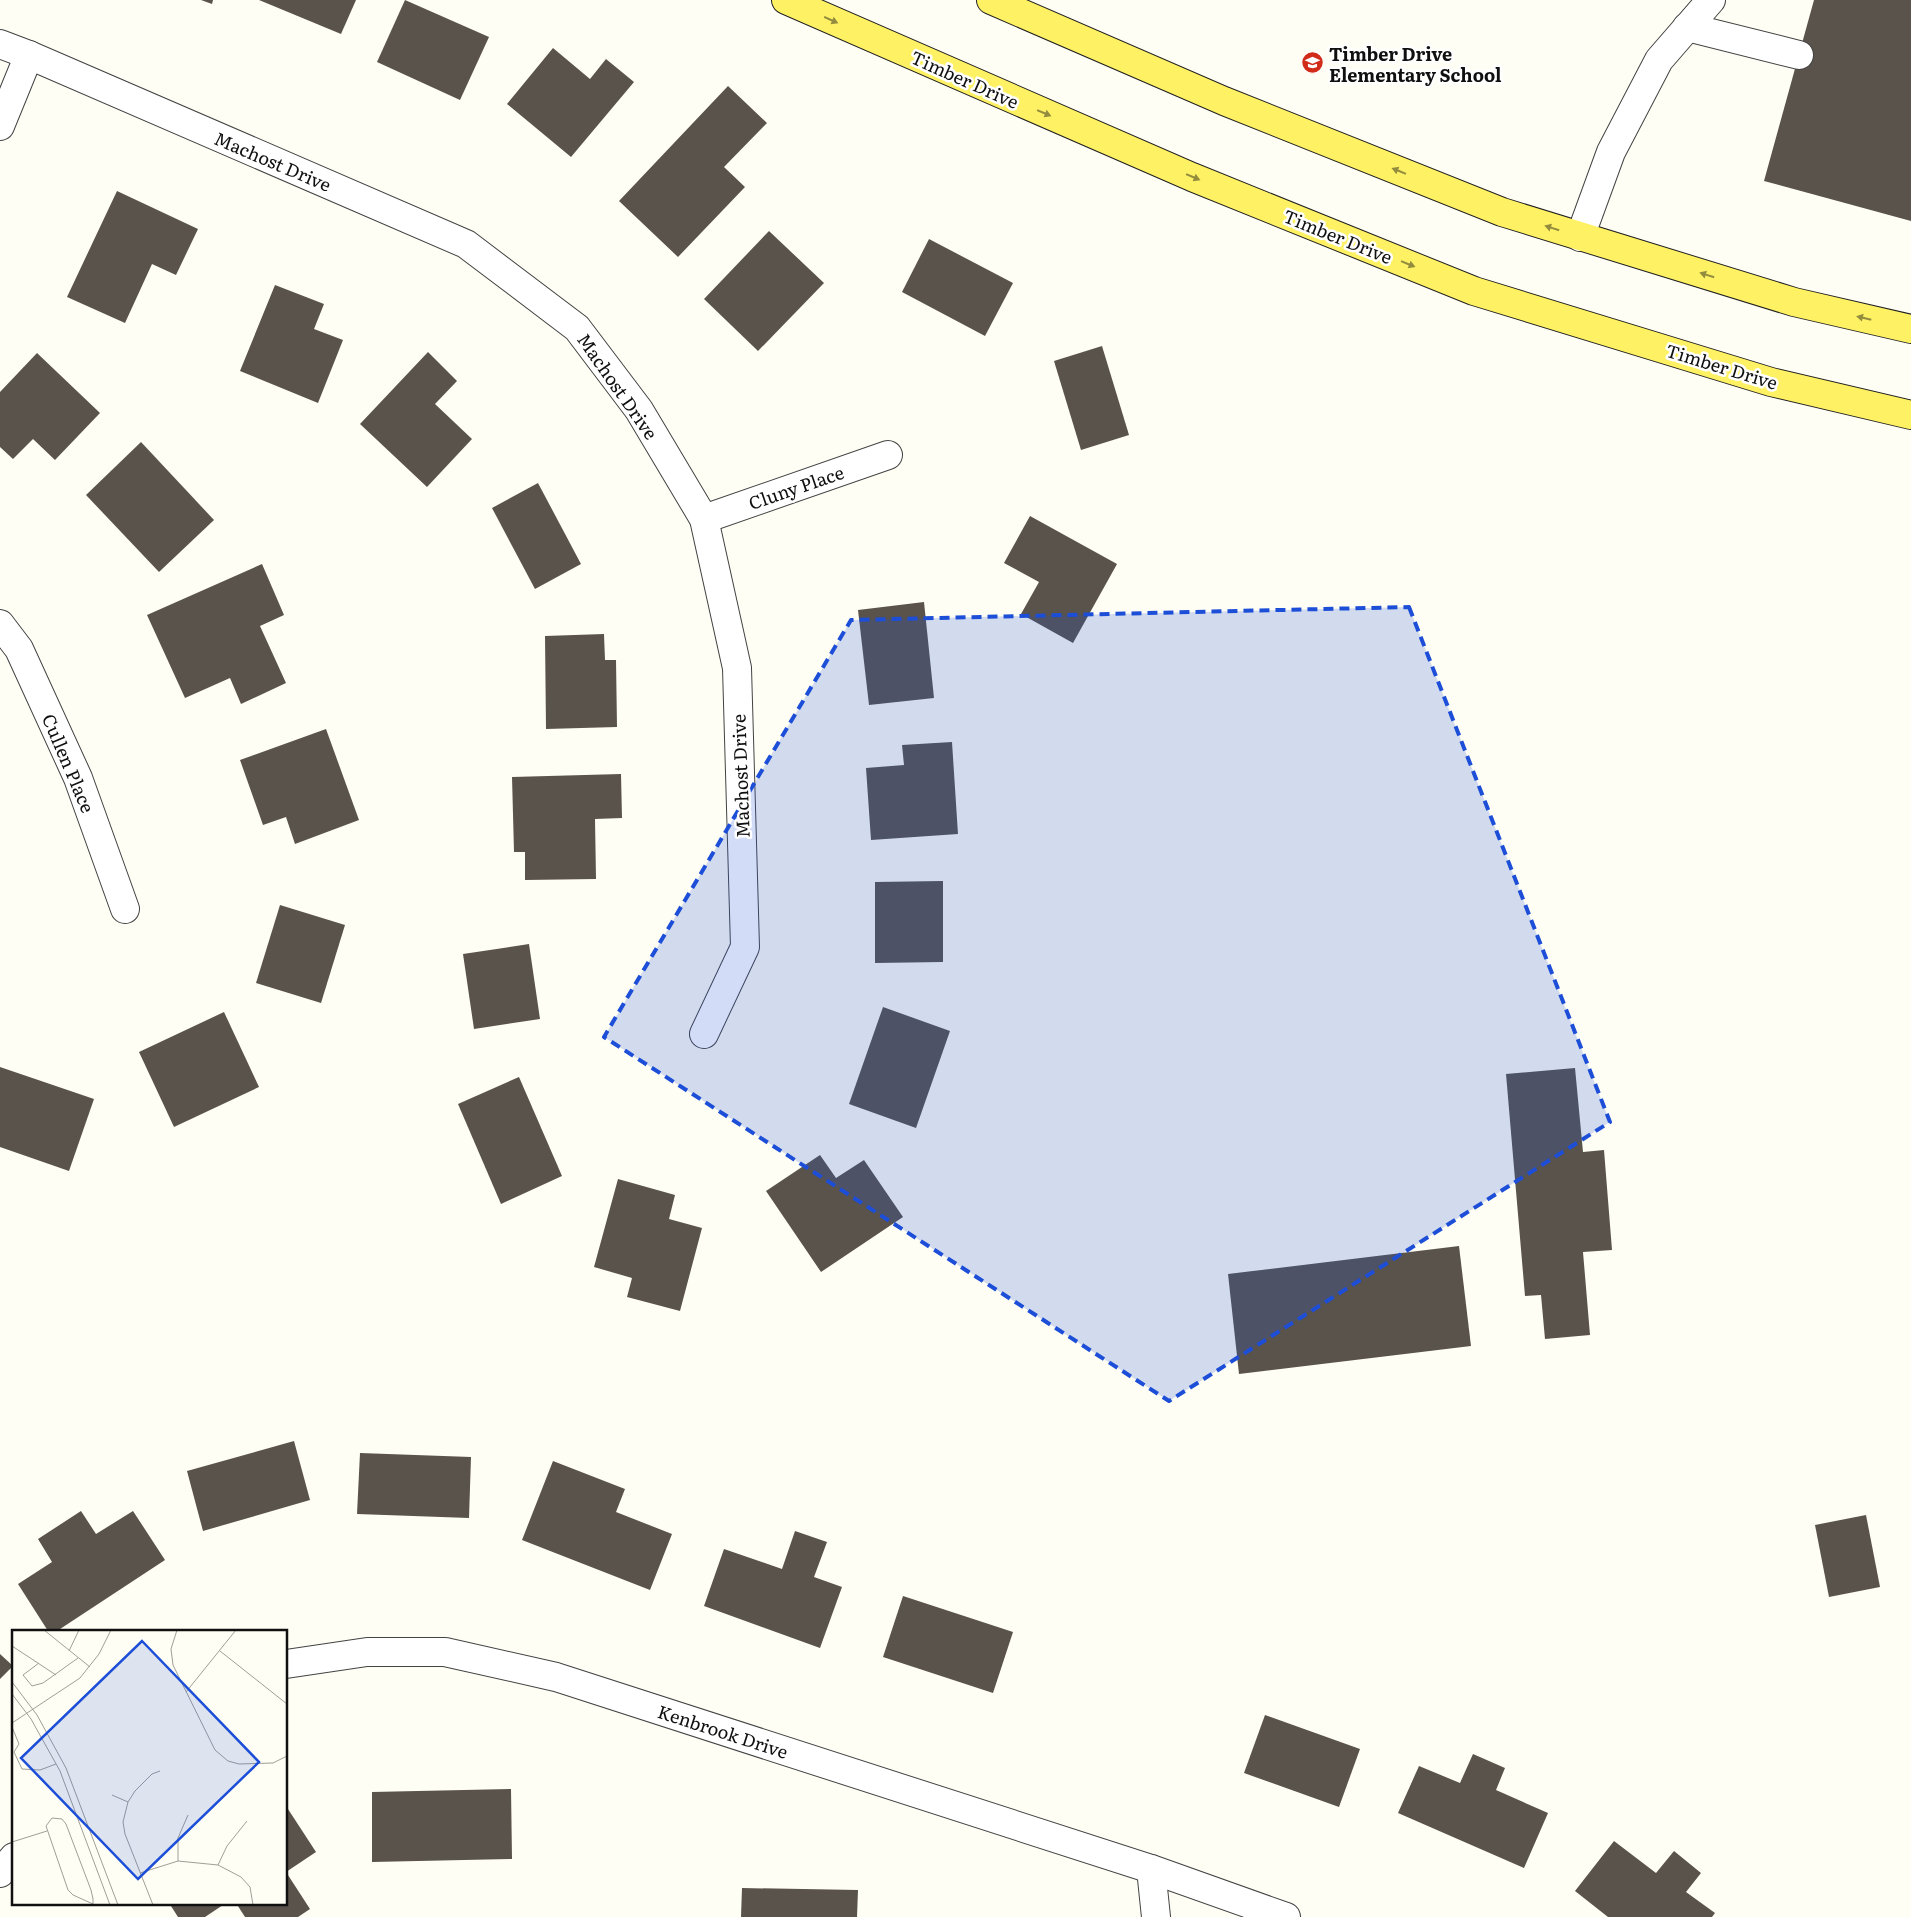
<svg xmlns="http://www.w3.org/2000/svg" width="1911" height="1917" font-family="Literata,serif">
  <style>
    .building { fill: #5a534b }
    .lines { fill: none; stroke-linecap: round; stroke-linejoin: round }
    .minor-casing { stroke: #434343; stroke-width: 30 }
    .major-casing { stroke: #212121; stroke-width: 30 }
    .minor { stroke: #fff; stroke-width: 28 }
    .major { stroke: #fff164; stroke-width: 28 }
    .oneway { fill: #938c3e }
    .marked { fill: #1d4ed8; fill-opacity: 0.2; stroke: #1d4ed8; stroke-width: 4; stroke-dasharray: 10 6; stroke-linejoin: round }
    .labels { text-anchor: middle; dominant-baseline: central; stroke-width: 5; stroke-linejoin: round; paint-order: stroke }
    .poi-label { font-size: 18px; font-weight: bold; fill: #101010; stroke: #fff; text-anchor: start }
    .street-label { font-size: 18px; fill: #101010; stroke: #fff }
    .inset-road { fill: none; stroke: #9f9f99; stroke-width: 1 }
    .view { fill: #1d4ed8; fill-opacity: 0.15; stroke: #1d4ed8; stroke-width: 2.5 }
    .inset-edge { fill: none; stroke: #101010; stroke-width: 2.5 }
  </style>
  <rect width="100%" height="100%" fill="#fffef4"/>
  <g class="building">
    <path d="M201,0H213L212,4Z"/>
    <path d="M259,0H356L341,34Z"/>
    <path d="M405,0L489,37L460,100L377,62Z"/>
    <path d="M1814,0H1911V221L1764,181Z"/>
    <path d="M553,48L590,79L606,59L634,82L571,157L507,104Z"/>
    <path d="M728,86L767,123L724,167L745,187L678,257L619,201Z"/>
    <path d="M117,191L198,229L176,275L152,264L125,323L67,297Z"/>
    <path d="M769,231L824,283L758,351L704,299Z"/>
    <path d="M929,239L1013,283L985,336L902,292Z"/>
    <path d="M275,285L324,304L314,329L343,340L318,403L240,371Z"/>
    <path d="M1102,346L1129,435L1081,450L1054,361Z"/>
    <path d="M428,352L457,381L435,404L472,439L427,487L360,424Z"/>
    <path d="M37,353L100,413L55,460L33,439L13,459L0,447V392Z"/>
    <path d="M141,442L214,520L159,572L86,495Z"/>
    <path d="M538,483L581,564L535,589L492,508Z"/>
    <path d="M1030,516L1117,564L1073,643L1021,614L1039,582L1004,563Z"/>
    <path d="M262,564L284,615L260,626L286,683L241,704L230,678L185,698L147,615Z"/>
    <path d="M924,602L934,698L869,705L858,610Z"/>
    <path d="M604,634L605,660H616L617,727L546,729L545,636Z"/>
    <path d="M326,729L359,820L295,844L286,817L263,825L240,760Z"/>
    <path d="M952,742L958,834L871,840L866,768L904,765L902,745Z"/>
    <path d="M621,774L622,818L595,819L596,879L525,880V852H514L512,777Z"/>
    <path d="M943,881V962L875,963V882Z"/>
    <path d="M280,905L345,925L321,1003L256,983Z"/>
    <path d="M529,944L540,1019L474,1029L463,954Z"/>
    <path d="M883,1007L950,1031L916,1128L849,1104Z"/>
    <path d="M224,1012L259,1087L174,1127L139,1052Z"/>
    <path d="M0,1067L94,1099L69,1171L0,1147Z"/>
    <path d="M1575,1068L1583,1152L1604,1150L1612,1250L1583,1252L1590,1335L1545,1339L1541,1295L1525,1296L1506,1074Z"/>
    <path d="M519,1077L562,1176L501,1204L458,1104Z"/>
    <path d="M820,1155L836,1178L864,1160L903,1217L821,1272L766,1191Z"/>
    <path d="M618,1179L675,1195L669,1219L702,1228L680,1311L627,1297L632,1278L594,1267Z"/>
    <path d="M1459,1246L1471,1346L1239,1374L1228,1274Z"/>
    <path d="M294,1441L310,1500L203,1531L187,1471Z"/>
    <path d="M360,1453L471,1457L469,1518L357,1514Z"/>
    <path d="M553,1461L625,1489L616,1512L672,1534L650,1590L522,1540Z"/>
    <path d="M81,1511L96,1534L133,1511L165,1560L57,1631H48L18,1584L52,1562L38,1539Z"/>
    <path d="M1866,1515L1880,1587L1829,1597L1815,1525Z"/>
    <path d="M795,1531L827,1542L814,1577L842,1587L820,1648L704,1606L724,1549L782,1569Z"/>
    <path d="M903,1596L1013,1632L993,1693L883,1657Z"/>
    <path d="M0,1654L13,1666L0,1679Z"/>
    <path d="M1265,1715L1360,1749L1339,1807L1244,1773Z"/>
    <path d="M1473,1754L1505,1768L1496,1790L1548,1813L1524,1868L1398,1813L1419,1766L1460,1783Z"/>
    <path d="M511,1789L512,1859L372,1862V1792Z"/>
    <path d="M286,1806L316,1852L286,1872Z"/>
    <path d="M1614,1841L1656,1873L1674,1851L1701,1873L1686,1892L1715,1913L1712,1917H1608L1575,1891Z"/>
    <path d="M286,1872L310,1909L298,1917H245L236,1903H286Z"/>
    <path d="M742,1888L858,1890L857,1917H741Z"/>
    <path d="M169,1903H226L205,1917H178Z"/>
  </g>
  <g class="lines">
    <defs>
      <g id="minor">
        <path d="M1687,27L1799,55"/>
        <path d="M0,44L29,55L466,244L577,328L639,410L704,519L737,668L745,947L704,1034"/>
        <path d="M0,126L29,55"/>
        <path d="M1580,237L1611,152L1659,60L1711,0"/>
        <path d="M704,519L888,455"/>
        <path d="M0,624L19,649L78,778L125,909"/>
        <path d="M286,1664L367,1652H445L556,1677L1151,1869L1286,1917"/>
        <path d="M1151,1869L1156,1917"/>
        <path d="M0,1873L14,1857"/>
      </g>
      <g id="major">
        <path d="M786,0L1192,177L1474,291L1771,382L1911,415"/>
        <path d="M991,0L1224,101L1502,212L1794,302L1911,329"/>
      </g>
    </defs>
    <use href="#minor" class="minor-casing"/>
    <use href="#major" class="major-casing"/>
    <use href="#minor" class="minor"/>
    <use href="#major" class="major"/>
  </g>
  <defs><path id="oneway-solid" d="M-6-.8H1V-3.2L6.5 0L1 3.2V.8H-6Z" transform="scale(1.25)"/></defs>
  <g class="oneway">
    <use href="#oneway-solid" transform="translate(831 20) rotate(24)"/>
    <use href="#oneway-solid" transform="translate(1044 113) rotate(23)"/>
    <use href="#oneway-solid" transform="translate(1399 171) rotate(-158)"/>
    <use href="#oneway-solid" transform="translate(1193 177) rotate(23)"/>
    <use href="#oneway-solid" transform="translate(1552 228) rotate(-163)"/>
    <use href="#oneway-solid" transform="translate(1408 264) rotate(22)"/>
    <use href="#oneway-solid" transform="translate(1707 275) rotate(-163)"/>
    <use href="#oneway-solid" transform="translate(1864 318) rotate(-167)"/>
  </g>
  <path class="marked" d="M1409,607L1610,1122L1169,1401L604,1037L851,620Z"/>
  <defs>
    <symbol id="school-disc" viewBox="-11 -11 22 22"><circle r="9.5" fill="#d02c19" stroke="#fff"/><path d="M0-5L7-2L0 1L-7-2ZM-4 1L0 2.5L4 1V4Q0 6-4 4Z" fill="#fff"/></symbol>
  </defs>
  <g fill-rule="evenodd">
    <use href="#school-disc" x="1300" y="50" width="25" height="25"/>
  </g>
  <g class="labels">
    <g class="poi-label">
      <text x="1329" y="53">Timber Drive<tspan x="1329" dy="21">Elementary School</tspan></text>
    </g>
    <g class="street-label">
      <text transform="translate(965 79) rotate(24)">Timber Drive</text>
      <text transform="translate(273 161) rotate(23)">Machost Drive</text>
      <text transform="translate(1338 236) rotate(22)">Timber Drive</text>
      <text transform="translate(1722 366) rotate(17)">Timber Drive</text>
      <text transform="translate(618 386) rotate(55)">Machost Drive</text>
      <text transform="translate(796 487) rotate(-19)">Cluny Place</text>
      <text transform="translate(69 763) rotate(67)">Cullen Place</text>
      <text transform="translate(740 776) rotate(-92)">Machost Drive</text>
      <text transform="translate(723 1731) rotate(18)">Kenbrook Drive</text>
    </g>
  </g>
  <g transform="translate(12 1630)">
    <rect width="275" height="275" fill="#fffef4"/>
    <path class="inset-road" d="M32,0L78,37M165,0L159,19L161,35L203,120L216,131L227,134L261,133L275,126M0,16L44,45M57,21L67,0M208,21L275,74M27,33L11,45L20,56L31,53L66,28M0,52L25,85L54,138L106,275M174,62L224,0M0,64L19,89L48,141L98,275M0,93L68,48L87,24L99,0M0,97L7,114L2,122L10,139L28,140L44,134M100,165L116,172M0,212L35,201M166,231V208L176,185M206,235L215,216L235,191M128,243L166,231L206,235L229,247L238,257L241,275M81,275V269L79,260L54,194L50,189L40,188L34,196L56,260L61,265L81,274M141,275L113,204L111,192L116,172L123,161L140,144L148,141"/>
    <path class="view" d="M130,11L247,132L126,249L9,128Z"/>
    <rect width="275" height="275" class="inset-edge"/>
  </g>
</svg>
